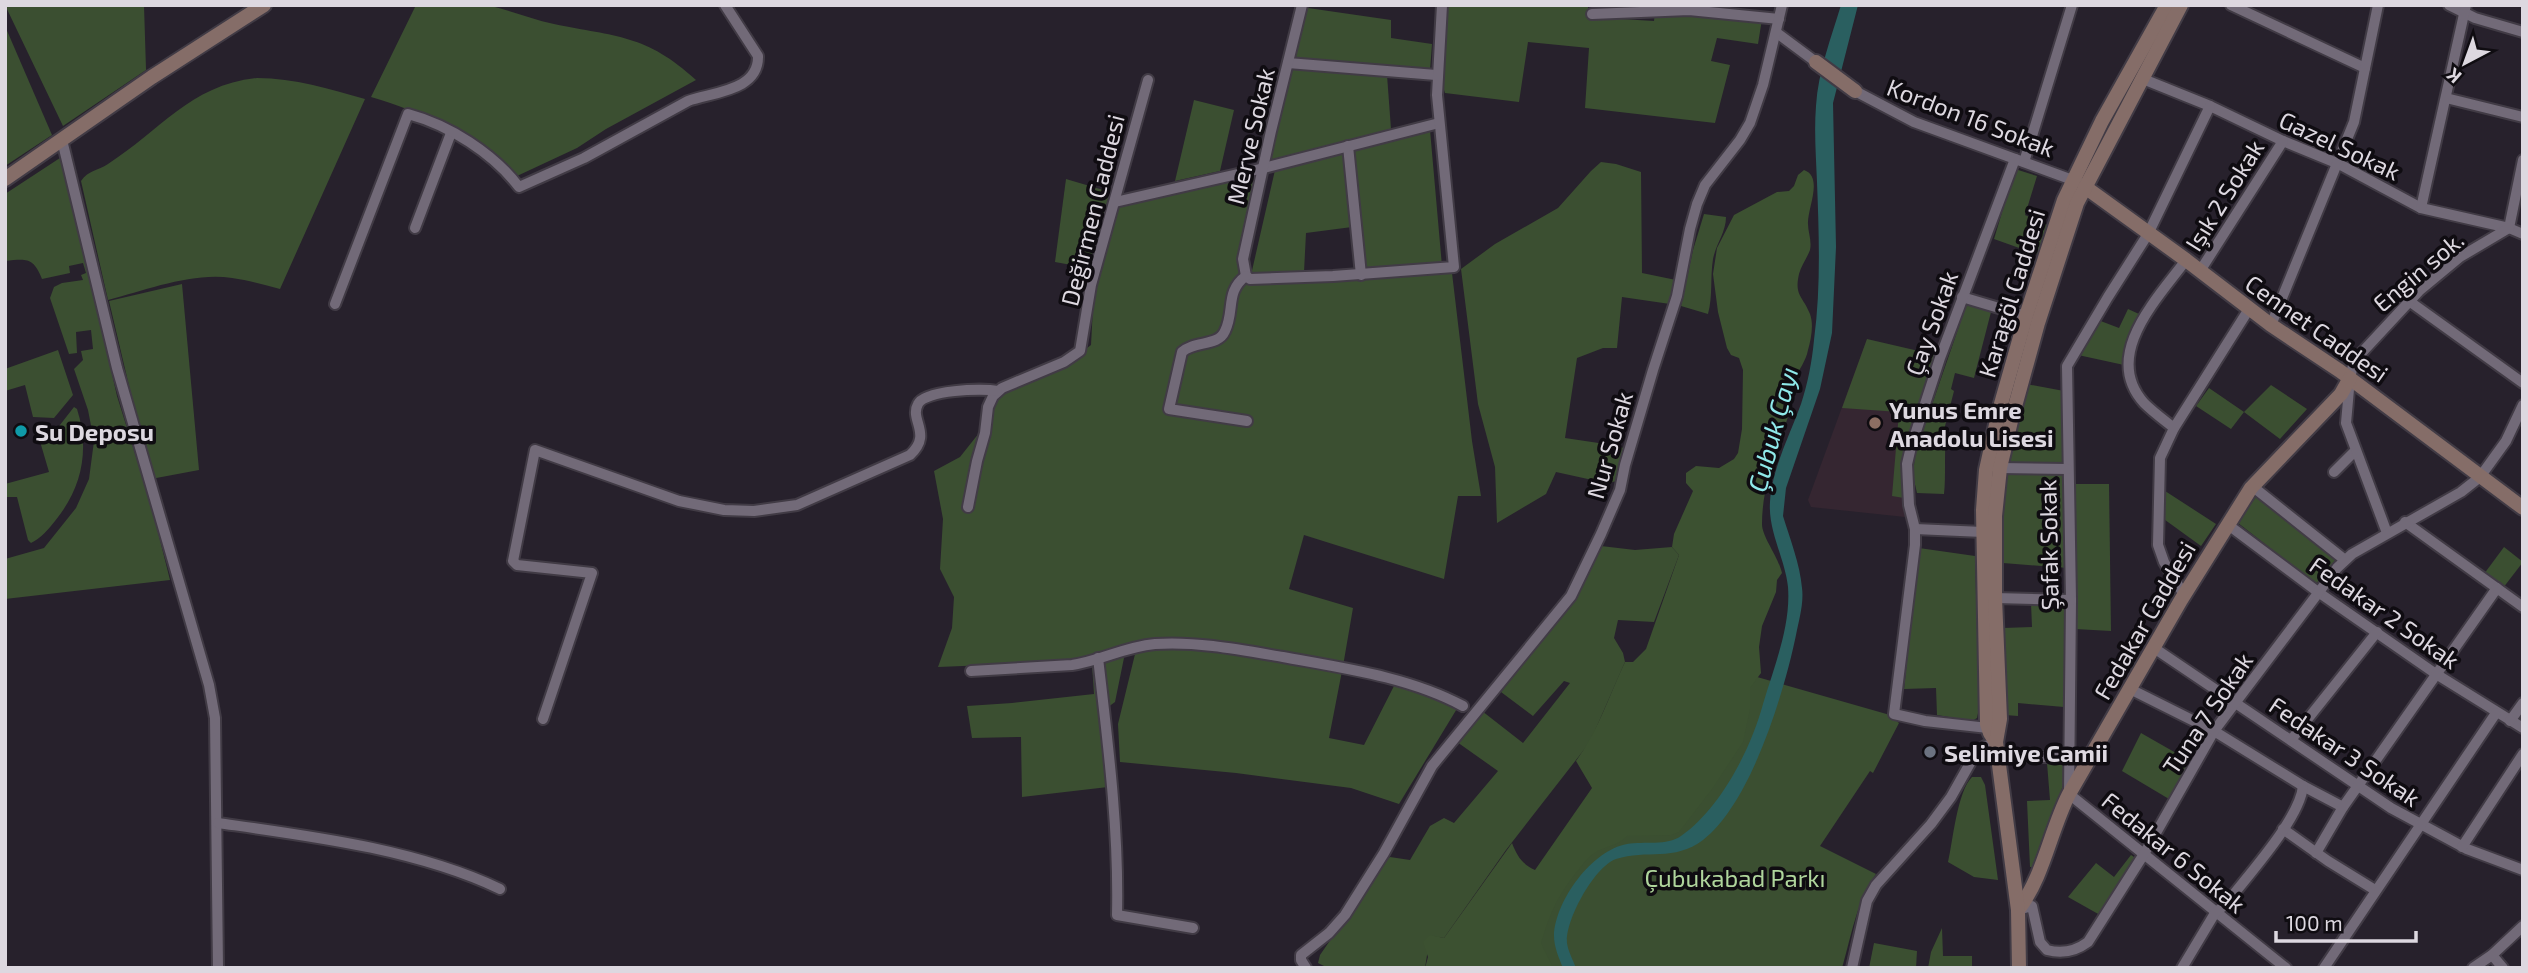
<svg xmlns="http://www.w3.org/2000/svg" width="2528" height="973" font-family="'Exo 2',sans-serif">
  <style>
    .education { fill: #352631 }
    .green { fill: #3b4f31 }
    .forest { fill: #3c5131 }
    .water { fill: #2a5f60 }
    .lines { fill: none; stroke-linecap: round; stroke-linejoin: round }
    .street-casing { stroke: #413b45; stroke-width: 14 }
    .secondary-casing { stroke: #413b45; stroke-width: 18 }
    .street { stroke: #726a78; stroke-width: 10 }
    .secondary { stroke: #856d68; stroke-width: 14 }
    .education-dot { fill: #8d6e63; stroke: #0f0c11; stroke-width: 2.5 }
    .culture-dot { fill: #0f9aa8; stroke: #0f0c11; stroke-width: 2.5 }
    .worship-dot { fill: #6b7280; stroke: #0f0c11; stroke-width: 2.5 }
    .labels { text-anchor: middle; dominant-baseline: central; stroke-width: 7; stroke-linejoin: round; paint-order: stroke }
    .street-label { font-size: 24px; fill: #ddd8e0; stroke: #0f0c11 }
    .poi-label { font-size: 24px; font-weight: bold; fill: #ddd8e0; stroke: #0f0c11; text-anchor: start }
    .park-label { font-size: 24px; fill: #afd59c; stroke: #0f0c11 }
    .water-label { font-size: 26px; font-style: italic; fill: #8fe9ea; stroke: #0f0c11 }
  </style>
  <rect width="100%" height="100%" fill="#27212c"/>
  <path class="education" d="M1867,339L1928,380L1904,452L1902,464L1905,517L1811,507L1808,500Z"/>
  <g class="green">
    <path d="M5,5H144L146,70L63,126Z"/>
    <path d="M416,5C439,5 468,1 491,6C512,11 532,19 554,24C616,37 646,34 696,80L606,129L577,148L517,176C476,139 423,112 371,97Z"/>
    <path d="M1446,5H1588V17L1654,21L1655,12L1762,19L1758,44L1717,38L1711,61L1730,65L1715,123L1585,108L1589,48L1528,42L1519,102L1445,93L1440,77Z"/>
    <path d="M1308,8L1391,20V38L1432,44L1430,71L1294,60Z"/>
    <path d="M5,26L52,135L5,166Z"/>
    <path d="M1291,66L1387,75L1391,129L1270,162Z"/>
    <path d="M257,78C295,78 329,89 365,99L280,289C264,285 248,280 232,278C192,272 147,290 108,300L81,181C88,170 98,171 108,164C160,131 190,85 257,78Z"/>
    <path d="M1194,100L1234,110L1220,171L1175,181Z"/>
    <path d="M1430,130L1442,266L1366,269L1358,183L1352,150Z"/>
    <path d="M1345,149L1352,227L1306,233L1304,272L1251,275L1275,170Z"/>
    <path d="M63,156L117,396L152,508L170,580L5,599V559L44,548L76,508L89,479L94,441L88,410L74,369L83,360L81,351L93,349L91,330L76,332L77,353L69,354L50,298L54,287L62,283L83,280L81,275L86,273L83,263L69,266L70,273L42,279C33,257 27,259 5,261V194Z"/>
    <path d="M1601,162L1616,164L1641,172L1642,273L1676,280L1670,304L1622,297L1617,348H1603L1577,358L1565,438L1612,445L1624,448L1618,481L1606,483L1556,472L1546,494L1497,523L1495,467L1478,404L1461,269L1495,244L1558,208L1591,171Z"/>
    <path d="M2015,169L2037,176L2025,215L2048,225L2039,255L1994,239Z"/>
    <path d="M1260,173L1241,258L1246,283L1452,273L1472,441L1481,496H1458L1444,579L1304,535L1289,589L1353,608L1343,666L1153,641L1083,661L938,667L952,628L954,597L940,569L943,519L934,471L960,457L983,428L992,406L1000,395L1014,386L1070,361L1091,345L1094,288L1117,207L1121,204Z"/>
    <path d="M1066,179L1110,192L1088,268L1055,262Z"/>
    <path d="M1704,214L1726,217C1726,232 1716,244 1713,259C1710,278 1713,296 1708,314L1681,306L1693,250Z"/>
    <path d="M182,284L199,470L151,479L109,301Z"/>
    <path d="M1969,304L1991,312L1974,378L1955,373L1951,389L1954,391L1943,434L1946,438C1944,456 1946,475 1944,494L1917,493L1913,476L1915,454L1966,306Z"/>
    <path d="M2128,309L2139,314L2129,338L2124,365L2078,355L2098,320L2119,328Z"/>
    <path d="M1867,339L1936,355L1904,452V498L1892,496L1899,412L1842,408Z"/>
    <path d="M58,350L73,395L54,418L33,417L25,385L5,391V369Z"/>
    <path d="M2026,384L2064,391L2063,465H2005Z"/>
    <path d="M2271,385L2307,409L2280,439L2244,412L2231,429L2196,406L2209,388L2244,412Z"/>
    <path d="M74,407L77,409C90,450 82,488 55,521C48,530 41,538 31,543L28,540L17,497H5V484L49,472L39,438L57,434L56,430Z"/>
    <path d="M2065,472L2068,568L2003,563V497L2007,473Z"/>
    <path d="M2075,484H2109L2111,631L2075,629Z"/>
    <path d="M2162,489L2216,524L2201,546L2161,517Z"/>
    <path d="M2257,495L2337,558L2316,584L2238,523Z"/>
    <path d="M1601,546L1635,550L1672,547L1679,555L1654,622L1618,620L1614,638L1623,653L1625,662L1590,742L1506,850L1444,938L1430,936L1425,968H1328L1318,963L1320,955L1384,862L1390,857L1410,860L1430,826L1444,818L1454,823L1498,771L1457,742L1482,711L1523,743L1570,683L1564,681L1533,716L1501,692L1569,607Z"/>
    <path d="M2504,547L2523,562L2503,588L2484,574Z"/>
    <path d="M1919,548L1975,556L1979,708L1977,718L1972,721L1937,715L1936,688L1904,689Z"/>
    <path d="M2031,603L2068,604L2064,707L2018,703V716L2005,715L2003,628L2032,627Z"/>
    <path d="M1174,647L1304,663L1342,671L1329,738L1364,745L1395,684L1422,690L1458,707L1399,804L1351,788L1236,773L1120,762L1118,724L1136,650Z"/>
    <path d="M1125,653L1115,702L1104,710L1108,787L1022,797L1021,737L972,738L967,706L1012,703L1094,694L1092,665Z"/>
    <path d="M1750,675L1890,715L1899,723L1873,773L1870,771L1820,846L1876,874C1856,903 1852,934 1842,968H1527L1525,941L1585,851Z"/>
    <path d="M2141,733L2190,761L2169,799L2122,771Z"/>
    <path d="M2047,763L2065,765L2064,782L2037,867H2030L2027,801L2050,800Z"/>
    <path d="M1972,777H1981L1985,785L1998,880L1974,877L1948,862C1953,841 1957,792 1972,777Z"/>
    <path d="M2131,855L2137,859L2100,915L2068,897L2096,863L2114,877Z"/>
    <path d="M1942,928L1943,956H1972V968H1928L1931,952Z"/>
    <path d="M1874,943L1917,951L1916,968H1869Z"/>
  </g>
  <path class="forest" d="M1804,170C1824,177 1807,209 1808,224C1808,232 1812,241 1810,250C1807,258 1801,266 1799,274C1794,296 1803,296 1810,314C1814,325 1811,339 1808,350C1806,361 1799,369 1795,379C1791,390 1793,400 1790,411C1778,448 1762,484 1762,524C1762,537 1778,556 1782,573L1777,580L1776,592L1762,626L1759,647L1761,673L1750,688V709L1743,742L1712,789L1679,832L1671,835L1627,836C1618,846 1604,846 1593,854C1586,859 1581,867 1575,874C1555,900 1551,912 1541,943L1553,968H1425L1428,957L1423,942L1430,935L1444,938L1512,843C1517,856 1522,864 1535,870L1592,788L1576,761C1598,731 1609,696 1625,662H1633L1646,649L1679,555L1672,547L1674,534L1693,491L1686,483V473L1696,466L1719,468L1734,459L1738,453L1742,429L1743,370L1739,358L1731,355L1727,348L1718,312L1713,274L1717,248L1734,215L1777,192L1789,191L1794,186L1798,175Z"/>
  <path class="water" d="M1841,5H1858L1833,103L1836,247L1832,333L1820,389L1786,488L1783,516C1790,539 1800,564 1802,588C1804,603 1799,620 1796,635C1784,693 1751,803 1703,840C1674,862 1647,849 1616,859C1595,866 1565,920 1567,943C1568,951 1573,960 1576,968H1563C1559,958 1554,947 1554,936C1555,901 1592,850 1627,844C1644,841 1667,846 1681,836C1720,809 1751,749 1763,704C1774,667 1791,626 1788,587C1785,558 1768,532 1770,502C1772,468 1790,435 1801,404C1808,383 1812,361 1814,340C1821,288 1819,234 1817,182C1816,157 1814,131 1816,106C1818,72 1831,38 1841,5Z"/>
  <g class="lines">
    <defs>
      <g id="street">
        <path d="M2231,5L2365,68"/>
        <path d="M2449,5L2475,18L2523,32"/>
        <path d="M1592,14L1689,10L1779,19"/>
        <path d="M1777,33L1816,62"/>
        <path d="M1288,63L1436,75"/>
        <path d="M2143,79L2210,106L2283,141L2339,164L2421,208L2509,228L2523,234"/>
        <path d="M1855,91L1914,122L2078,182"/>
        <path d="M2446,98L2523,117"/>
        <path d="M2210,106L2148,234L2108,297L2067,366L2071,600L2069,794L2286,968"/>
        <path d="M62,140L117,368L209,685L215,718L218,968"/>
        <path d="M1348,146L1361,275"/>
        <path d="M2024,162L2072,5"/>
        <path d="M1115,202L1264,168L1439,123"/>
        <path d="M2421,208L2466,5"/>
        <path d="M415,228L451,133"/>
        <path d="M2200,271L2283,141"/>
        <path d="M1246,276L1250,279L1333,276L1454,267L1437,95L1442,5"/>
        <path d="M1246,276L1243,259L1271,131L1302,5"/>
        <path d="M1246,276C1225,291 1235,311 1225,331C1218,347 1195,340 1182,352L1169,409L1247,421"/>
        <path d="M1962,297L2026,316"/>
        <path d="M2409,301L2523,383"/>
        <path d="M335,304L408,114C449,125 493,153 519,187L584,158L688,101C713,92 759,91 758,56L725,5"/>
        <path d="M2271,325L2354,122L2378,5"/>
        <path d="M2174,428C2164,420 2153,412 2144,403C2101,355 2158,298 2186,260"/>
        <path d="M2000,468L2067,469"/>
        <path d="M2334,472L2355,451"/>
        <path d="M2252,486L2345,560"/>
        <path d="M968,507L977,461L985,433L988,407L993,396L1002,388L1064,362L1080,351L1091,285L1148,80"/>
        <path d="M2405,522L2523,607"/>
        <path d="M2227,524L2318,592L2436,674L2523,728"/>
        <path d="M1915,529L1983,532"/>
        <path d="M2387,533L2346,423L2350,378L2354,361L2419,291L2460,257L2509,228L2523,160"/>
        <path d="M2184,595L2164,562L2158,545L2160,458L2174,428L2249,309"/>
        <path d="M1995,598L2071,600"/>
        <path d="M2154,648L2391,808L2467,849L2523,870"/>
        <path d="M1098,658C1108,744 1119,829 1117,915L1193,928"/>
        <path d="M971,671L1072,665C1101,661 1123,647 1155,644C1197,641 1242,650 1283,657C1343,668 1409,677 1463,706"/>
        <path d="M2130,689L2214,731L2303,786L2343,807"/>
        <path d="M543,719L592,573L517,565L513,561L535,450L679,501L724,510L754,511L797,505L910,455C933,434 909,420 918,404C924,390 983,388 997,391"/>
        <path d="M2510,721L2523,703"/>
        <path d="M1988,728L1925,721L1894,714L1915,545V529L1909,505L1907,464L1911,447L1940,358L2015,159"/>
        <path d="M2291,740L2377,632"/>
        <path d="M1999,755L2069,758"/>
        <path d="M218,823C310,836 416,849 500,889"/>
        <path d="M2283,829L2328,861L2375,890"/>
        <path d="M2462,847L2523,754"/>
        <path d="M2316,853L2343,807L2497,588"/>
        <path d="M2018,910L2032,906L2040,942L2047,950C2062,954 2076,951 2088,942L2144,854L2214,731L2337,568L2352,554L2461,492L2480,477L2506,441L2523,405"/>
        <path d="M2492,955L2503,968"/>
        <path d="M1306,968L1301,960V955L1329,933L1345,915L1384,853L1432,766L1571,596L1601,534L1620,490L1625,465L1653,370L1677,296L1690,229L1697,204L1705,185L1740,140L1750,123L1763,85L1782,5"/>
        <path d="M1852,968L1867,901L1876,885L1931,824L1951,797L1973,758L1985,746L1997,744"/>
        <path d="M2182,968L2215,913L2226,904C2247,876 2300,819 2303,786"/>
        <path d="M2324,968L2496,713"/>
        <path d="M2473,968L2492,955L2523,926"/>
      </g>
      <g id="secondary">
        <path d="M1816,62L1855,91"/>
        <path d="M5,179L152,77L264,5"/>
        <path d="M2085,187L2186,260L2271,325L2340,371L2523,508"/>
        <path d="M1996,742L1990,733L1987,724L1983,510L1986,470L1999,411L2026,316L2064,200L2102,121L2167,5"/>
        <path d="M2018,910C2044,876 2050,831 2069,794L2181,600L2251,488L2341,394L2350,378"/>
        <path d="M2019,968L2018,910L1996,742L2000,719L1995,598V516L2000,468L2011,421L2038,323L2077,203L2181,5"/>
      </g>
    </defs>
    <use href="#street" class="street-casing"/>
    <use href="#secondary" class="secondary-casing"/>
    <use href="#street" class="street"/>
    <use href="#secondary" class="secondary"/>
  </g>
  <circle class="education-dot" cx="1875" cy="423" r="7"/>
  <circle class="culture-dot" cx="21" cy="431" r="7"/>
  <circle class="worship-dot" cx="1930" cy="752" r="7"/>
  <g class="labels">
    <g class="street-label">
      <text transform="translate(1971 117) rotate(21)">Kordon 16 Sokak</text>
      <text transform="translate(1250 136) rotate(-77)">Merve Sokak</text>
      <text transform="translate(2340 145) rotate(25)">Gazel Sokak</text>
      <text transform="translate(2224 195) rotate(-58)">Işık 2 Sokak</text>
      <text transform="translate(1092 210) rotate(-76)">Değirmen Caddesi</text>
      <text transform="translate(2418 271) rotate(-40)">Engin sok.</text>
      <text transform="translate(2011 293) rotate(-73)">Karagöl Caddesi</text>
      <text transform="translate(1931 323) rotate(-70)">Çay Sokak</text>
      <text transform="translate(2317 328) rotate(35)">Cennet Caddesi</text>
      <text transform="translate(1609 445) rotate(-74)">Nur Sokak</text>
      <text transform="translate(2048 545) rotate(-91)">Şafak Sokak</text>
      <text transform="translate(2385 612) rotate(35)">Fedakar 2 Sokak</text>
      <text transform="translate(2144 620) rotate(-60)">Fedakar Caddesi</text>
      <text transform="translate(2207 713) rotate(-56)">Tuna 7 Sokak</text>
      <text transform="translate(2345 751) rotate(34)">Fedakar 3 Sokak</text>
      <text transform="translate(2174 852) rotate(39)">Fedakar 6 Sokak</text>
    </g>
    <g class="poi-label">
      <text x="1889" y="409">Yunus Emre<tspan x="1889" dy="28">Anadolu Lisesi</tspan></text>
      <text x="35" y="431">Su Deposu</text>
      <text x="1944" y="752">Selimiye Camii</text>
    </g>
    <g class="park-label">
      <text x="1735" y="877">Çubukabad Parkı</text>
    </g>
    <g class="water-label">
      <text transform="translate(1772 429) rotate(-75)">Çubuk Çayı</text>
    </g>
  </g>
  <rect width="2528" height="973" fill="none" stroke="#ddd8e0" stroke-width="14"/>
  <g transform="translate(2465 63) rotate(221)" stroke="#0f0c11" stroke-width="5" paint-order="stroke">
  <path d="M0-5L12 26L0 18L-12 26Z" fill="#ddd8e0"/>
  <text y="-10" font-size="19" font-weight="bold" text-anchor="middle" fill="#ddd8e0">K</text>
  </g>
  <path d="M2276 931v10h140v-10" fill="none" stroke="#ddd8e0" stroke-width="3.5"/>
  <text x="2286" y="931" font-size="21" fill="#ddd8e0" stroke="#0f0c11" stroke-width="5" paint-order="stroke">100 m</text>
</svg>
